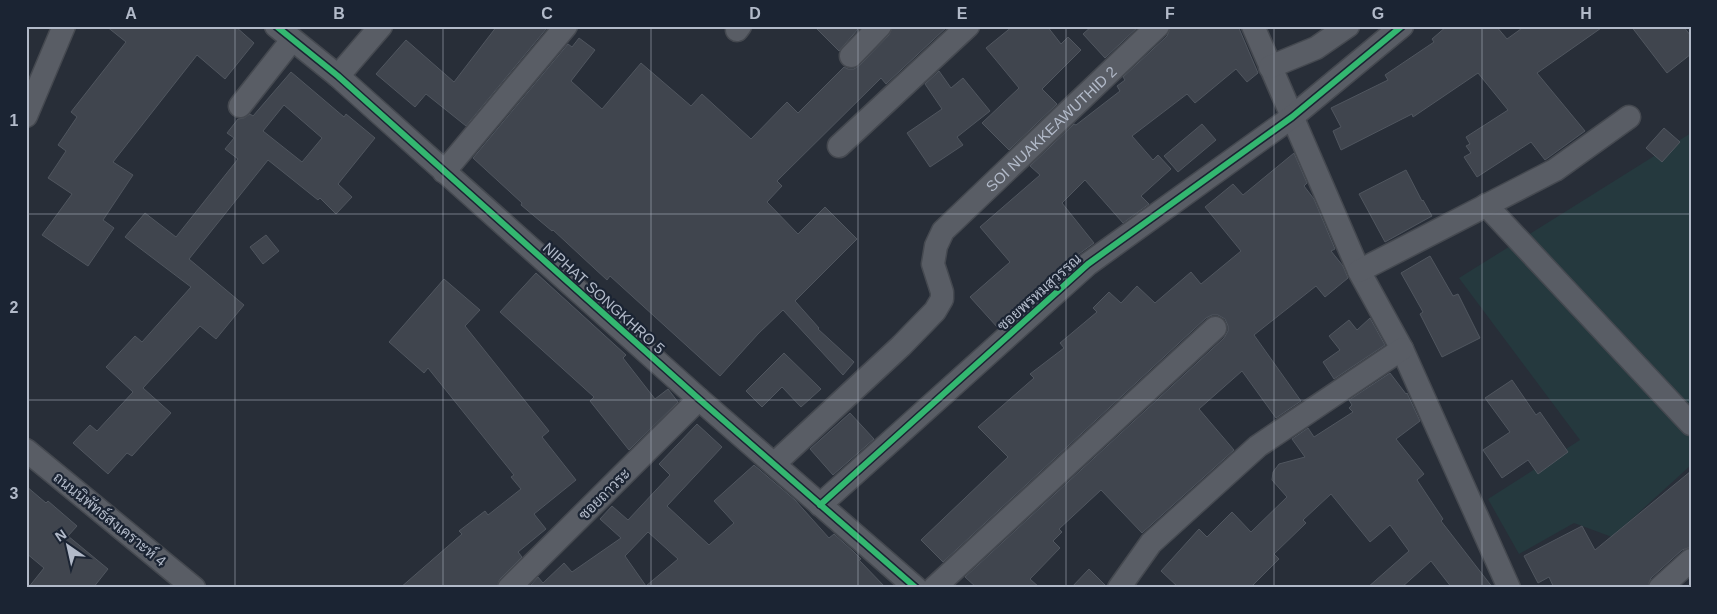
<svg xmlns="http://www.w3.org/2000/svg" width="1717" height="614" font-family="Helvetica,Sarabun,sans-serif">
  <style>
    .green { fill: #25393e }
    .building { fill: #40454e; stroke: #50565f; fill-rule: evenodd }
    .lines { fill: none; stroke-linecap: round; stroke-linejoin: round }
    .minor-casing { stroke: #454950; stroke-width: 25 }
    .minor { stroke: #595d65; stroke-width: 22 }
    .cycleway-casing { stroke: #1b2433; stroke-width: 9 }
    .cycleway { stroke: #33b770; stroke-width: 6 }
    .grid { fill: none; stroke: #b2bac9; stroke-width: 1; stroke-opacity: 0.55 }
    .labels { text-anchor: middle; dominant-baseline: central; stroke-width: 4.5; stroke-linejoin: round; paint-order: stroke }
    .street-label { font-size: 15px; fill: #b2bac9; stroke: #1b2433 }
    .neatline { fill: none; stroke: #b2bac9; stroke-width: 2 }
    .grid-label { font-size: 16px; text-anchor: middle; font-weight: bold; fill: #b2bac9 }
  </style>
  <rect width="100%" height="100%" fill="#282e38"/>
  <path class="green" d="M1691,133V465L1612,537L1574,523L1519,554L1488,499L1580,440L1459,278Z"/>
  <g class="building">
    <path d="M106,26H235L254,43L225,79L197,55L113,162L133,175L103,220L114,228L88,266L42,235L72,194L48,178L66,151L58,145L77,117L71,112L126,42Z"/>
    <path d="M497,26H546L547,28L466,126L426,94L415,107L376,74L406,40L454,82Z"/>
    <path d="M814,26H857L859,28L839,51Z"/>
    <path d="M893,26H948L886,84L881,78L777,181L782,186L767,202L798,234L825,207L857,239L795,301L819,328L818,329L854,362L843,375L783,310L758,334L720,376L610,276L607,280L553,230L552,231L521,205L522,203L473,158L568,44L572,47L579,38L595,50L571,81L602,109L641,63L691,106L702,94L751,139L787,102L798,113L844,67L848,69H854L860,65L889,35Z"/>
    <path d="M1013,26H1047L1061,44L1068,37L1081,50L1042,89L1057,104L1009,150L982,123L1019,88L986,48Z"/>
    <path d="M1092,26H1139L1105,58L1083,34Z"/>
    <path d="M1171,26H1238L1258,73L1247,82L1236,69L1195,103L1187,94L1132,136L1153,160L1158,155L1171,169L1141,196L1149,204L1123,223L1085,180L1062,203L1094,243L1079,254L998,328L970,297L1010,262L980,227L1040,175L1030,166L1074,124L1076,125L1120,91L1117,86L1125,80L1123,77L1167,36Z"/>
    <path d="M1447,26H1496L1507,39L1525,26H1604L1537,73L1585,131L1545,160L1531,142L1477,177L1464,157L1471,153L1466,146L1470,144L1466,137L1508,110L1478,73L1413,117L1412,114L1341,150L1333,131L1341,127L1331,108L1388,80L1385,75L1434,42L1432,39Z"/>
    <path d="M1631,26H1683L1691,36V54L1667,73Z"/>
    <path d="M939,71L951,88L963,78L990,111L957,137L963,145L930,167L907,133L942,109L925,84Z"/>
    <path d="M291,72L344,117L346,114L375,138L338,184L352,197L336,214L320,198L318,200L268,160L189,259L244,305L216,339L200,326L143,388L171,413L132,456L127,453L108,474L73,443L90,425L97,431L133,392L106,367L135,336L142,342L191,287L125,237L145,213L176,237L238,159L225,149L234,138L227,133L238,119L244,118L250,114L253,116ZM284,105L322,138L302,162L263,131Z"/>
    <path d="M1202,124L1216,140L1178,172L1164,156Z"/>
    <path d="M1664,128L1680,142L1662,162L1646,148Z"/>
    <path d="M1294,153L1307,183L1304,186L1314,199L1335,249L1331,251L1343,266L1348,278L1325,297L1316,286L1254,335L1301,401L1276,418L1242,371L1199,409L1234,450L1142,533L1101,490L1059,529L1062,532L1053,541L1060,548L1030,579L1040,588H977L965,577L1224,338L1228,331V326L1225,319L1218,315H1212L1206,318L943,562L921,540L1008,457L978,427L1034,378L1030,374L1064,348L1060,343L1097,312L1093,308L1109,292L1121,303L1137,286L1155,303L1191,272L1201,284L1241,251L1205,207L1233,184L1243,195Z"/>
    <path d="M1406,170L1422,201L1423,200L1432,216L1385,242L1359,194Z"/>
    <path d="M266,235L279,251L263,264L250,247Z"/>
    <path d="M1430,256L1453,296L1458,294L1480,338L1442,357L1420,314L1423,312L1401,273Z"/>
    <path d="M536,273L626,355L623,358L655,399L668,389L678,402L629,450L590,401L594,397L500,312Z"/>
    <path d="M444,279L480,310L465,326L549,431L542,437L576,480L534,514L546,529L518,552L522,557L500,579L496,588H400L462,534L459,531L485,511L488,515L521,489L511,477L514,475L428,368L424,373L389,342Z"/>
    <path d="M1370,318L1385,345L1334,379L1323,362L1340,350L1329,336L1349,320L1357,330Z"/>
    <path d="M784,353L821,389L801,407L782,387L762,407L746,391Z"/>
    <path d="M1390,373L1406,394L1407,393L1420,421L1396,439L1424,474L1417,480L1443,519L1441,521L1493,588H1452L1431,561L1401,588H1367L1409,551L1390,525L1370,542L1331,494L1303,520L1306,523L1274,554L1279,559L1250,588H1179L1161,571L1199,529L1207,537L1232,512L1251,532L1287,497L1272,480L1273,472L1279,464L1305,457L1292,439L1308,428L1314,437L1353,412L1349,408L1352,405L1349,400Z"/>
    <path d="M1512,380L1536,415L1540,412L1568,452L1538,474L1528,460L1502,478L1483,450L1510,432L1485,398Z"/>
    <path d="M850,413L874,439L833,475L810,449Z"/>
    <path d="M697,424L722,447L667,506L709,545L734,523L714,501L754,465L795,500L829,538L834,534L853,551L861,559L859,560L886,588H528L538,577L543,583L564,563L572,572L621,538L600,519L612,506L628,520L670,475L659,464ZM648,532L678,559L646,586L625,556Z"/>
    <path d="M1691,471V547L1682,550L1651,578L1647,588H1554L1549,577L1538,583L1524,556L1582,526L1595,550Z"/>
    <path d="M26,486L46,503L48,501L77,526L68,536L108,569L93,588H28L44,568L26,553Z"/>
    <path d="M1089,569L1106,586V588H1071Z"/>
  </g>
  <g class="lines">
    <defs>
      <g id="minor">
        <path d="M276,26L338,76L699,399L916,588"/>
        <path d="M1253,26L1359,271L1402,349L1509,588"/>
        <path d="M737,30L740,26"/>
        <path d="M851,56L880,26"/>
        <path d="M1270,67L1316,48L1348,26"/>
        <path d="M338,76L381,26"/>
        <path d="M240,106L292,40"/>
        <path d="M26,116L64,26"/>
        <path d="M839,146L968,26"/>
        <path d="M444,172L566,26"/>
        <path d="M1486,205L1691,424"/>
        <path d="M1359,271L1555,170L1629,117"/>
        <path d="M26,450L194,588"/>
        <path id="s1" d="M774,464L901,346L935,311L942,299V292L933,264L936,246L943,231L1158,26"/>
        <path d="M820,505L1088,264L1292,117L1402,26"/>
        <path d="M509,588L699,399"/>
        <path d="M934,588L1215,328"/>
        <path d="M1119,588L1151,543L1258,446L1402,349"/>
        <path d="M1660,588L1691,560"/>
      </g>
    </defs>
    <use href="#minor" class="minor-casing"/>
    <use href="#minor" class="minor"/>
    <defs>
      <g id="cycleway">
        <path d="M276,26L338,76L699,399L916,588"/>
        <path d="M820,505L1088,264L1292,117L1402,26"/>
      </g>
    </defs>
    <use href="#cycleway" class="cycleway-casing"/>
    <use href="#cycleway" class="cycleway"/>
  </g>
  <path class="grid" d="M235,26V588M443,26V588M651,26V588M858,26V588M1066,26V588M1274,26V588M1482,26V588M26,214H1691M26,400H1691"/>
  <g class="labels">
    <g class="street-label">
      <text stroke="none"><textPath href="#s1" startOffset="456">SOI NUAKKEAWUTHID 2</textPath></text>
      <text transform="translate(1039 292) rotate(-42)">ซอยพรหมสุวรรณ</text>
      <text transform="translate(604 298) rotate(42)">NIPHAT SONGKHRO 5</text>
      <text transform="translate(604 494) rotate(-45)">ซอยถาวระ</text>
      <text transform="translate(110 519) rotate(39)">ถนนนิพัทธ์สงเคราะห์ 4</text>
    </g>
  </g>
  <rect width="1717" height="614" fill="none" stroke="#1b2433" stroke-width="55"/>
  <g transform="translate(68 546) rotate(326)" stroke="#1b2433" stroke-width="4" paint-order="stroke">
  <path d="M0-4L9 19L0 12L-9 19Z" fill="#b2bac9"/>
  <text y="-8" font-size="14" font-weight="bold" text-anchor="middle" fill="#b2bac9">N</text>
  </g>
  <rect x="28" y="28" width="1662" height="558" class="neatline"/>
  <g class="grid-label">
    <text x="131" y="19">A</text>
    <text x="339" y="19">B</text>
    <text x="547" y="19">C</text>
    <text x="755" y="19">D</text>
    <text x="962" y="19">E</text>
    <text x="1170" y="19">F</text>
    <text x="1378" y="19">G</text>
    <text x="1586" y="19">H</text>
    <text x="14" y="126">1</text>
    <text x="14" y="313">2</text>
    <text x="14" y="499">3</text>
  </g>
</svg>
